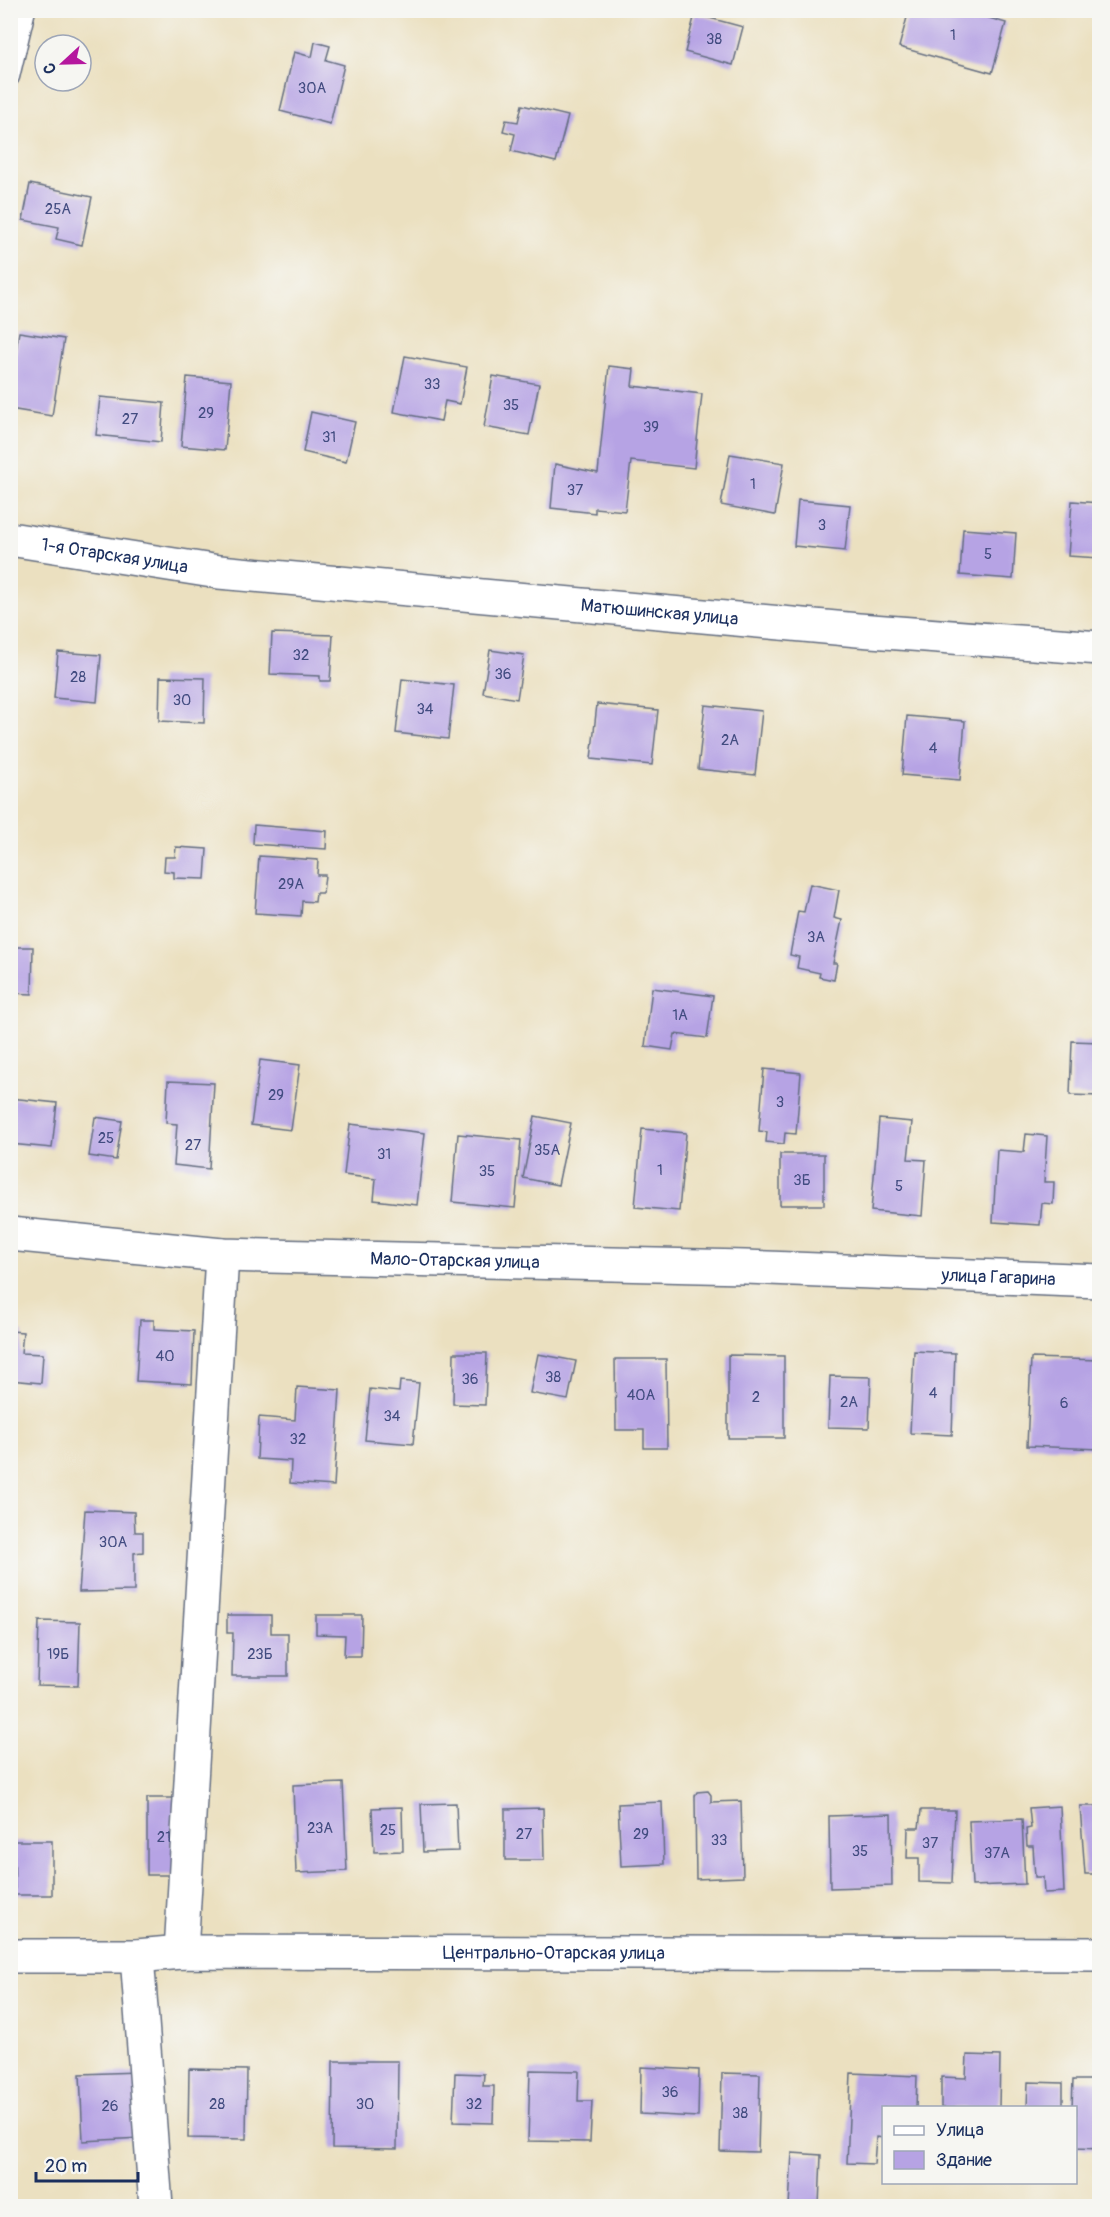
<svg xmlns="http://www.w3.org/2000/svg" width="1110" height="2217" font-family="Pangolin,sans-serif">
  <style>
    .building { fill: #b6a3e4 }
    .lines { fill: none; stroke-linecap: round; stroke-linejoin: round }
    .lane-casing { stroke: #646d80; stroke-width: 21 }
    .street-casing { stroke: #646d80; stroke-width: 36 }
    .secondary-casing { stroke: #646d80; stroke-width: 36 }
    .lane { stroke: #fff; stroke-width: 18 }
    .street { stroke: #fff; stroke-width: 33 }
    .secondary { stroke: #fff; stroke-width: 33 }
    .labels { text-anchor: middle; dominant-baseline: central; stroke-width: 4.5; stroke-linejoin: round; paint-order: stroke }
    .number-label { font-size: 15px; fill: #424c80 }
    .street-label { font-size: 18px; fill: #1b2f5e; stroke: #f6f6f2 }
  </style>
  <rect width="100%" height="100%" fill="#f6f6f2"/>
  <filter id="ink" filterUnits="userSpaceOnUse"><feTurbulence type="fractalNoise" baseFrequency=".0167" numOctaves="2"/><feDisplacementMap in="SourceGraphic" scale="12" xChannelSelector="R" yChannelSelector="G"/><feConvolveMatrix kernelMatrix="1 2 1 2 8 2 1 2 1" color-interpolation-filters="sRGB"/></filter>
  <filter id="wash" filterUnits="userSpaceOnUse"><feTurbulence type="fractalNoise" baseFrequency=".008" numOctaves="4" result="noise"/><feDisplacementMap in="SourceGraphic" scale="24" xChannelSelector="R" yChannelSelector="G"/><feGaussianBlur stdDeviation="1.35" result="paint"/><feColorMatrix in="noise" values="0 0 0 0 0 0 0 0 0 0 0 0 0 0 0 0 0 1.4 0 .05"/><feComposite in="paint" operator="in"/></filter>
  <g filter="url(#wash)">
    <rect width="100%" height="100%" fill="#ebe0c0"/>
    <g id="blocks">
      <g class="building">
        <path d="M909,10H962L1006,23L992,73L899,47Z"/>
        <path d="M695,14L743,27L733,65L685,52Z"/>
        <path d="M315,42L330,46L326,60L344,65L330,124L280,111L294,52L312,57Z"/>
        <path d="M522,105L568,116L556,162L511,151L515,134L503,131L506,120L518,122Z"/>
        <path d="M30,184L92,197L82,245L56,239L59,227L23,220Z"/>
        <path d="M19,332L64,339L52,416L10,409V387Z"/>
        <path d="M405,356L467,367L460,404L445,401L441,421L394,412Z"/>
        <path d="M609,366L634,369L632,386L702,394L694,468L631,461L625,511L595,508V513L551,508L555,464L598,473Z"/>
        <path d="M493,376L539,384L529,435L484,427Z"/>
        <path d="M187,377L231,381L225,450L181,446Z"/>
        <path d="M100,397L164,403L161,442L96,435Z"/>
        <path d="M311,412L355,422L346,462L303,452Z"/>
        <path d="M730,454L784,463L775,515L721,505Z"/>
        <path d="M798,500L850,505L845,551L794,546Z"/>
        <path d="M1072,501L1100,503V558L1068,556Z"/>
        <path d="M963,529L1016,533L1013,579L960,575Z"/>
        <path d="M272,633L333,635L330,681H320V676L270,674Z"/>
        <path d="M490,650L524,655L517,699L483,693Z"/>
        <path d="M58,652L101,655L97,702L54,698Z"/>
        <path d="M160,677L205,678L204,723L159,721Z"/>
        <path d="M402,679L454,685L448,739L396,733Z"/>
        <path d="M597,704L658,710L652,765L591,759Z"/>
        <path d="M705,705L762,711L755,775L698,769Z"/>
        <path d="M907,716L965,721L960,780L902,775Z"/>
        <path d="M254,825L327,831L326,849L253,844Z"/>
        <path d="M176,847L207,849L205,879L174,878V872L164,871L165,857H175Z"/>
        <path d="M259,856L318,860L317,875H325L323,893H316L315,902L302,901L301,916L255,913Z"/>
        <path d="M810,884L839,890L834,918L842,920L833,963H837L834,980L819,977L820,973L797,968L799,957L790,955L798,911L804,912Z"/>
        <path d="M10,947H33L32,994L10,993Z"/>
        <path d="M652,988L713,996L707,1038L675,1034L672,1050L645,1046Z"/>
        <path d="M1072,1041L1100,1042V1096L1070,1095Z"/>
        <path d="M260,1060L300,1065L291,1130L251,1125Z"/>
        <path d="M764,1069L801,1073L796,1134L785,1133L784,1144L766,1142L767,1132L759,1131Z"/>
        <path d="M168,1081L214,1083L209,1169L174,1165L177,1124L166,1123Z"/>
        <path d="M10,1098L57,1103L52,1148L10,1144Z"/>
        <path d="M535,1116L571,1123L558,1185L523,1178Z"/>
        <path d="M95,1117L122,1121L116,1160L89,1156Z"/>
        <path d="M879,1119L912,1122L908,1159L926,1160L922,1216L871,1211Z"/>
        <path d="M350,1124L425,1133L417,1205L374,1200L376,1179L344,1175Z"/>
        <path d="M642,1129L686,1133L679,1211L635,1207Z"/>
        <path d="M458,1134L521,1140L515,1208L452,1202Z"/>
        <path d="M1026,1134L1047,1136L1044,1182H1054L1053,1204L1042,1203L1040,1225L993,1222L997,1150L1024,1152Z"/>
        <rect x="780" y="1154" width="44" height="51"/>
        <path d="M140,1320H154V1329L194,1331L192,1384L136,1381Z"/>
        <path d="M10,1331L23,1332L21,1353L43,1354L41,1383L10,1380Z"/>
        <path d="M914,1351L955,1353L952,1435L910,1433Z"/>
        <path d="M454,1353H487L485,1405L453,1404Z"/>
        <path d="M538,1354L576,1361L568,1400L530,1393Z"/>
        <path d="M728,1355L784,1356V1438H728Z"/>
        <path d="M1031,1358L1100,1360V1449L1027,1446Z"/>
        <path d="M615,1359H666L667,1448H644V1430H616Z"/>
        <path d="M830,1376L871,1377L869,1428L828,1427Z"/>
        <path d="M400,1381L419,1383L413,1444L365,1440L370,1389L399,1392Z"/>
        <path d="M297,1387L340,1390L334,1486L290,1483L291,1461L257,1459L259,1417L295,1420Z"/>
        <path d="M85,1510L134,1512L135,1532H143V1552L134,1553V1591L79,1592Z"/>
        <path d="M227,1615H271V1633H288V1676H232L233,1633H227Z"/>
        <path d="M316,1615H362L361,1656H344L345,1635L316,1634Z"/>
        <path d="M39,1621L80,1622L78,1686L37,1685Z"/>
        <path d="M343,1783L347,1871L296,1873L293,1785Z"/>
        <path d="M708,1791L711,1795V1802L741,1801L743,1877L696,1879L695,1796L697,1792Z"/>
        <path d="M147,1798H182L181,1875H147Z"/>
        <path d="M662,1802L664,1864L621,1866L618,1804Z"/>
        <path d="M456,1803L458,1851L423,1852L421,1804Z"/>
        <path d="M1060,1806L1064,1892L1044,1893L1043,1877H1035L1033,1846H1027L1026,1829L1031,1828L1029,1808Z"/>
        <path d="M1080,1806H1100V1874H1085Z"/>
        <path d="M402,1807L403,1851L374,1852L372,1808Z"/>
        <path d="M543,1808L544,1860H505V1809Z"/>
        <path d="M921,1810H955L952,1883L919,1882V1858H907L908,1828H919Z"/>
        <path d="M891,1814L892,1886L830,1888L829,1816Z"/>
        <path d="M1022,1819L1025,1884L972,1886L969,1821Z"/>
        <path d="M14,1841H52V1895H15Z"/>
        <path d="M967,2055L1000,2056L999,2108H941V2077L966,2078Z"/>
        <path d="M333,2061H398L397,2149L332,2148Z"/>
        <path d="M641,2067L699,2070L698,2117L640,2114Z"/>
        <path d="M189,2069L247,2070L246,2139L188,2138Z"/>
        <path d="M530,2070L579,2071L578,2101H592L590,2142L528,2141Z"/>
        <path d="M138,2072L141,2138L83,2141L80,2074Z"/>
        <path d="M455,2073L484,2074L483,2086H494L493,2123L453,2122Z"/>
        <path d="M722,2073L760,2074L758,2152L720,2151Z"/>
        <path d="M851,2073L917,2076L916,2108H884V2138L876,2137L874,2164L847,2163Z"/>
        <path d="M1073,2080H1100V2149L1076,2148V2108H1072Z"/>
        <path d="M1028,2082L1063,2083V2108H1027Z"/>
        <path d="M792,2153L821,2155L819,2206H789Z"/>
      </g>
    </g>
  </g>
  <g filter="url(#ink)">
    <use href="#blocks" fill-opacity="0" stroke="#646d80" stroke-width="1.5"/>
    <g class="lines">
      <defs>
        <path id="lane" d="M10,77L26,10"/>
        <g id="street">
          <path id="s1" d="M10,539L219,572L858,630L1100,648"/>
          <path id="s2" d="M10,1234L222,1255L745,1267L1100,1281"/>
          <path d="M181,1952L222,1255"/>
          <path d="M137,1956L156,2206"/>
        </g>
        <g id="secondary">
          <path id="s3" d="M10,1956H137L181,1952L1100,1954"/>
        </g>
      </defs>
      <use href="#lane" class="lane-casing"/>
      <use href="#street" class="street-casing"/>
      <use href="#secondary" class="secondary-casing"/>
      <use href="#lane" class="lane"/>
      <use href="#street" class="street"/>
      <use href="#secondary" class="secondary"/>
    </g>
  </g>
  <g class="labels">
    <g class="number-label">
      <text x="953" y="35">1</text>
      <text x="714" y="39">38</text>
      <text x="312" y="88">30А</text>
      <text x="58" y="209">25A</text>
      <text x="432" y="384">33</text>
      <text x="511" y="405">35</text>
      <text x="206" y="413">29</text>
      <text x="130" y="419">27</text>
      <text x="651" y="427">39</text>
      <text x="329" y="437">31</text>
      <text x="753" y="484">1</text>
      <text x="575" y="490">37</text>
      <text x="822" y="525">3</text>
      <text x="988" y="554">5</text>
      <text x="301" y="655">32</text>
      <text x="503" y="674">36</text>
      <text x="78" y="677">28</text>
      <text x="182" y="700">30</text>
      <text x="425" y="709">34</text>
      <text x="730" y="740">2А</text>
      <text x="933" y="748">4</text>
      <text x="291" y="884">29А</text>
      <text x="816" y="937">3А</text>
      <text x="680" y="1015">1А</text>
      <text x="276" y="1095">29</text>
      <text x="780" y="1102">3</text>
      <text x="106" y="1138">25</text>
      <text x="193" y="1145">27</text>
      <text x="547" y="1150">35А</text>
      <text x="384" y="1154">31</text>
      <text x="660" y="1170">1</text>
      <text x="487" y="1171">35</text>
      <text x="802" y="1180">3Б</text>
      <text x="899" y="1186">5</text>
      <text x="165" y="1356">40</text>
      <text x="553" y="1377">38</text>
      <text x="470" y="1379">36</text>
      <text x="933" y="1393">4</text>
      <text x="641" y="1395">40А</text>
      <text x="756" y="1397">2</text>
      <text x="849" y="1402">2А</text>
      <text x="1064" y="1403">6</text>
      <text x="392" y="1416">34</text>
      <text x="298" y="1439">32</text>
      <text x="113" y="1542">30А</text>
      <text x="58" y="1654">19Б</text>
      <text x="260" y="1654">23Б</text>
      <text x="320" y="1828">23А</text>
      <text x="388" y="1830">25</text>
      <text x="524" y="1834">27</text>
      <text x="641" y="1834">29</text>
      <text x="164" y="1837">21</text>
      <text x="719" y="1840">33</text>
      <text x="930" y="1843">37</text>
      <text x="860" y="1851">35</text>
      <text x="997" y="1853">37А</text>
      <text x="670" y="2092">36</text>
      <text x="217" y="2104">28</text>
      <text x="365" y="2104">30</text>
      <text x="474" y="2104">32</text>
      <text x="110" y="2106">26</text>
      <text x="740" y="2113">38</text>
    </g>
    <g class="street-label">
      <text stroke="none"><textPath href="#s1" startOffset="106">1-я Отарская улица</textPath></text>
      <text stroke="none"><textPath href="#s1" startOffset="654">Матюшинская улица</textPath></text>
      <text stroke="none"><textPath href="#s2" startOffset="446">Мало-Отарская улица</textPath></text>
      <text stroke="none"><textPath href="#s2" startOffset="990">улица Гагарина</textPath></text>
      <text stroke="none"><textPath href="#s3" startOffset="544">Центрально-Отарская улица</textPath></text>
    </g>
  </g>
  <rect width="1110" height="2217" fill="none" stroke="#f6f6f2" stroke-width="36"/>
  <rect x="882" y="2106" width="195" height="78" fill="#f6f6f2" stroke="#9ea6b7" stroke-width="1.5"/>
  <rect x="894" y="2126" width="30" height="9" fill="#ffffff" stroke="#9ea6b7" stroke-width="1.5"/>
  <text x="936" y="2136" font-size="18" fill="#1b2f5e">Улица</text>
  <rect x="894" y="2151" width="30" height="18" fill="#b6a3e4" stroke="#9ea6b7" stroke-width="1.5"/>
  <text x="936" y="2166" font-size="18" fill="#1b2f5e">Здание</text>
  <g transform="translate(63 63) rotate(248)"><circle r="28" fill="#f6f6f2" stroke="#9ea6b7" stroke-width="1.5"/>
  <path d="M0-4.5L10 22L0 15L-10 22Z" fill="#b5179e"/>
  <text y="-9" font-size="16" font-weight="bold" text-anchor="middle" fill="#1b2f5e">С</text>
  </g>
  <path d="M36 2172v9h102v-9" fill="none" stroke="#1b2f5e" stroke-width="3"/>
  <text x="45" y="2172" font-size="18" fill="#1b2f5e" stroke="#f6f6f2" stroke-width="4.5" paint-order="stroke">20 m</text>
</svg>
